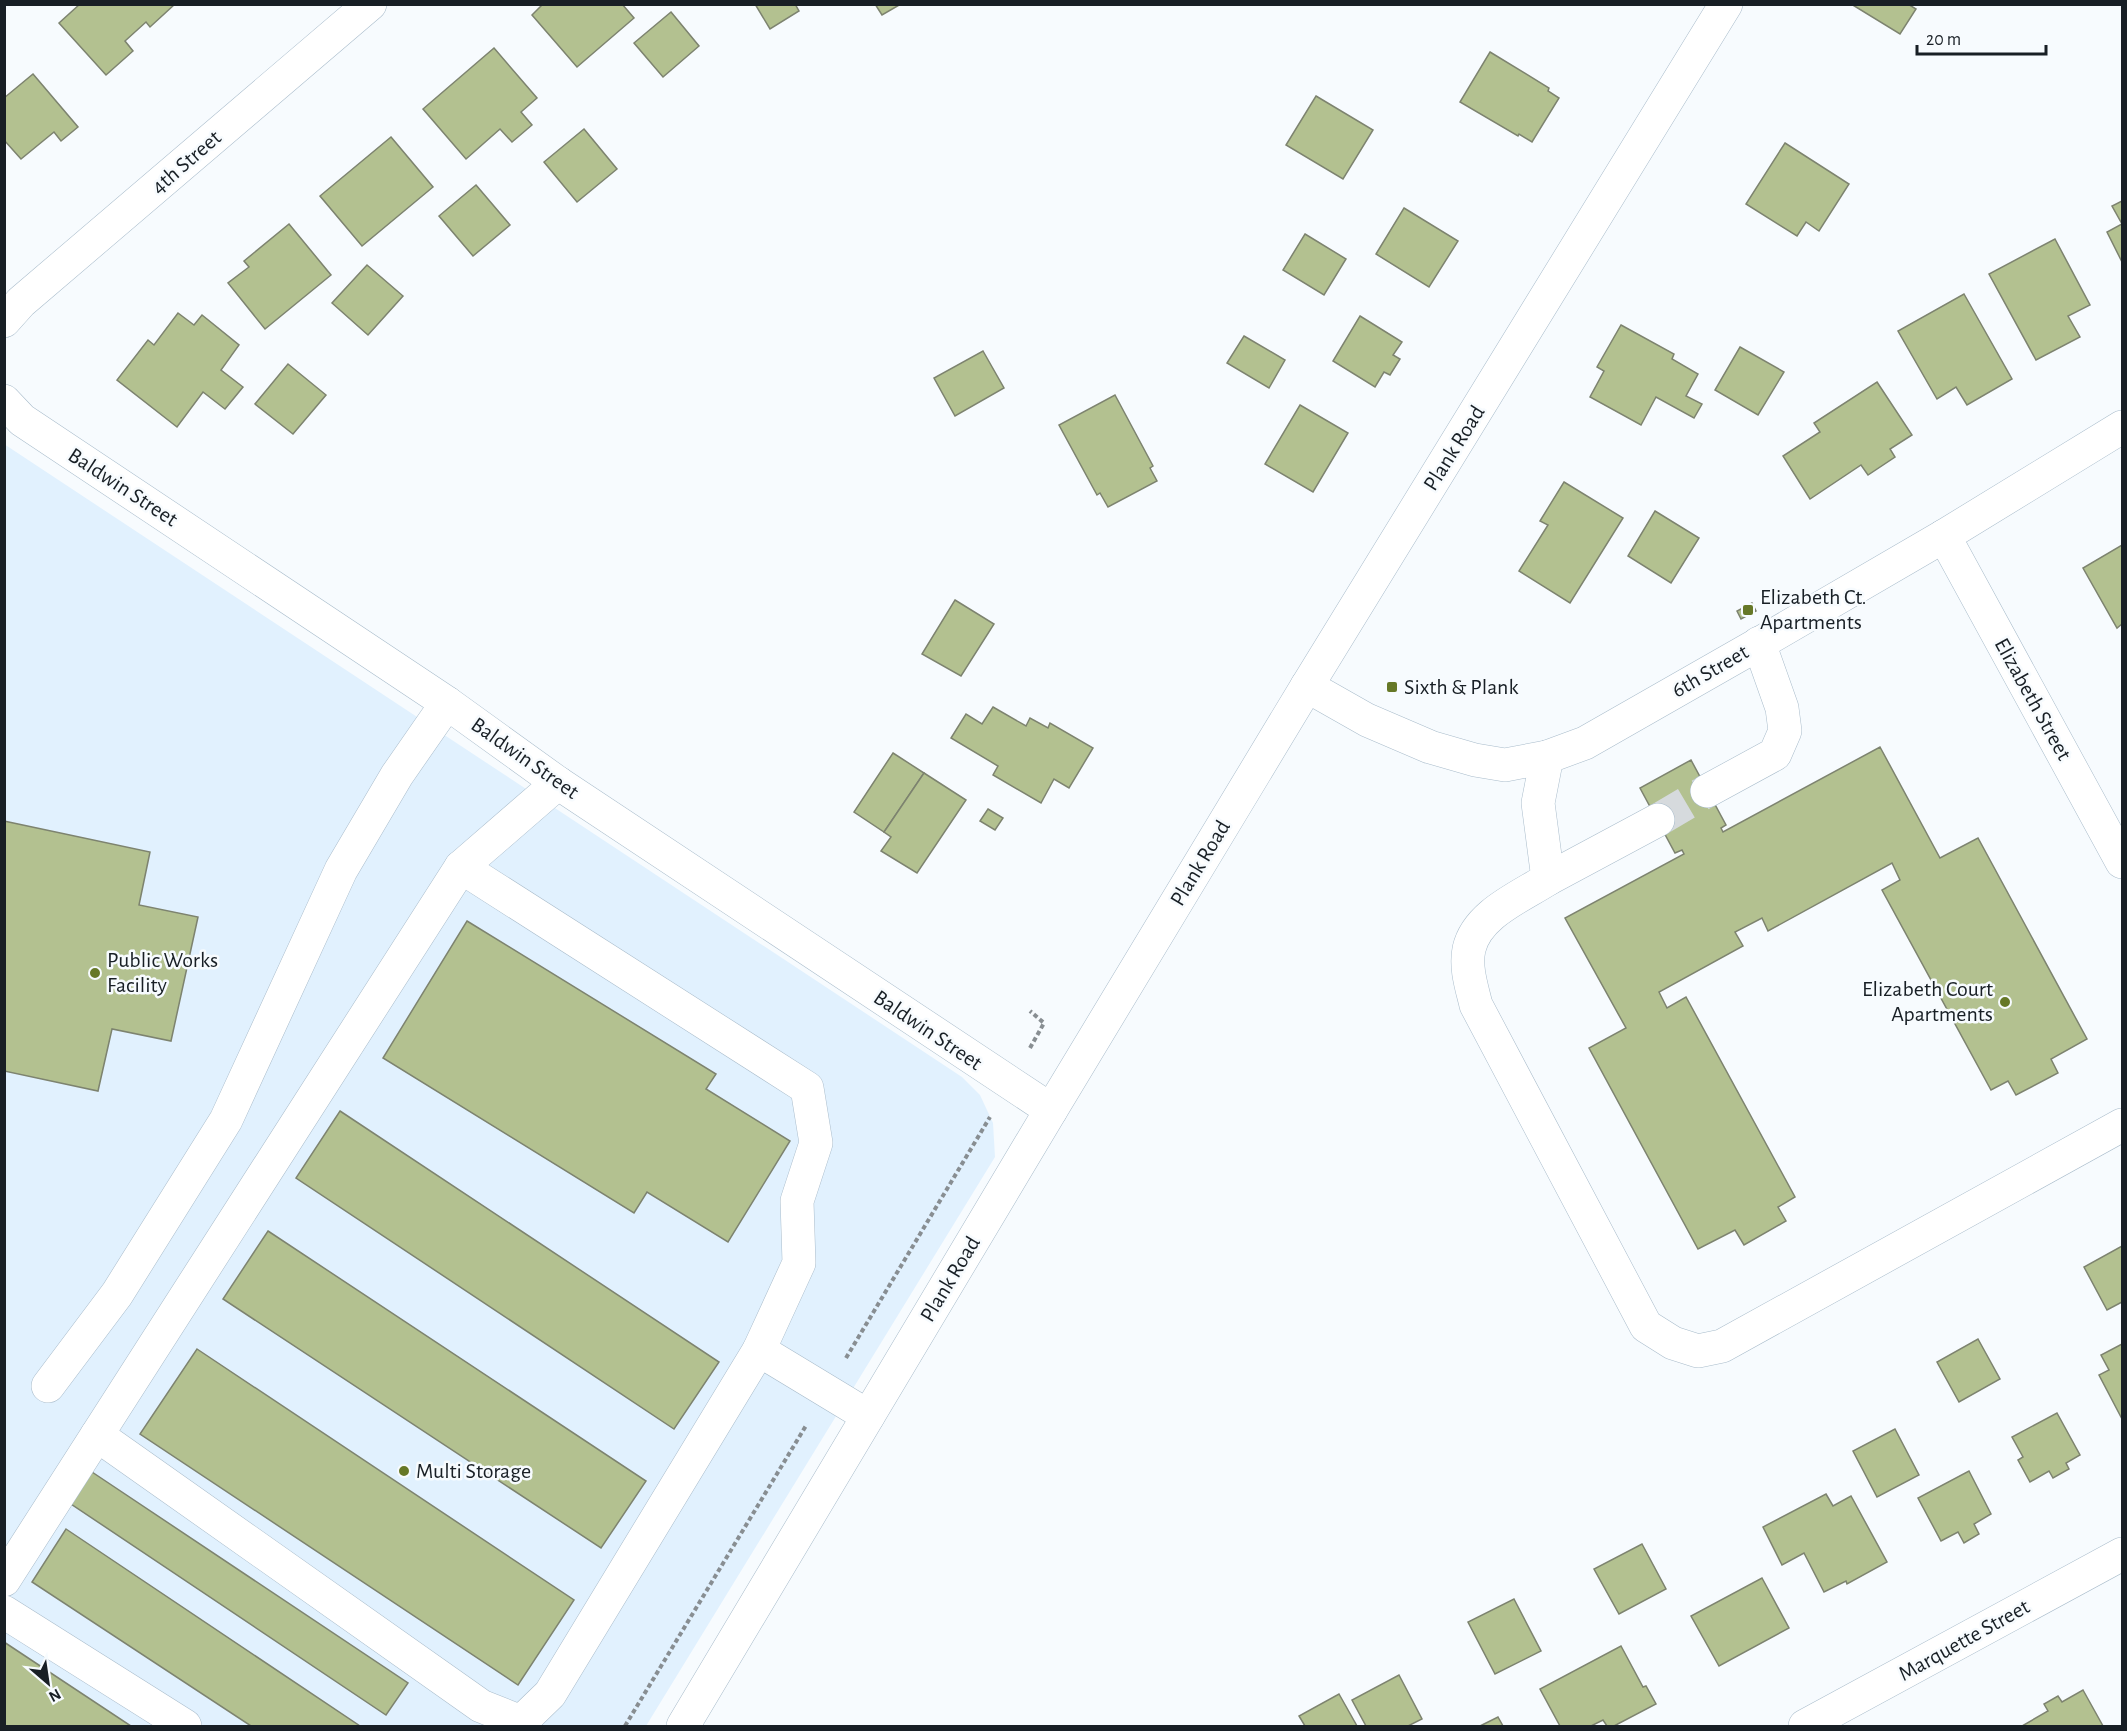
<svg xmlns="http://www.w3.org/2000/svg" width="2127" height="1731" font-family="'Alegreya Sans',sans-serif">
  <style>
    .built { fill: #e1f1fe }
    .building { fill: #b3c190; stroke: #7d836f; stroke-width: 1.5 }
    .lines { fill: none; stroke-linecap: round; stroke-linejoin: round }
    .minor-tunnel { stroke: #d6dadd; stroke-width: 33; stroke-dasharray: 33 16; stroke-linecap: butt }
    .minor-casing { stroke: #a9bccb; stroke-width: 34 }
    .major-casing { stroke: #a9bccb; stroke-width: 34 }
    .path { stroke: #888e92; stroke-width: 4; stroke-dasharray: 4.5 3; stroke-linecap: butt }
    .minor { stroke: #fff; stroke-width: 33 }
    .major { stroke: #fff; stroke-width: 33 }
    .poi-dot { fill: #667827; stroke: #f7fbfe; stroke-width: 2 }
    .labels { text-anchor: middle; dominant-baseline: central; stroke-width: 5; stroke-linejoin: round; paint-order: stroke }
    .street-label { font-size: 22px; fill: #181f25; stroke: #f7fbfe }
    .poi-label { font-size: 22px; fill: #181f25; stroke: #f7fbfe; text-anchor: start }
  </style>
  <rect width="100%" height="100%" fill="#f7fbfe"/>
  <path class="built" d="M4,444L962,1077L980,1095L993,1123L995,1157L646,1726H5Z"/>
  <g class="building">
    <path d="M80,4H175L150,27L146,22L125,41L133,51L106,75L59,23Z"/>
    <path d="M543,4H622L634,18L577,67L532,15Z"/>
    <path d="M755,4H795L799,11L770,29Z"/>
    <path d="M875,4H901L882,15Z"/>
    <path d="M1851,4H1908L1916,9L1900,34Z"/>
    <path d="M671,12L699,46L663,77L634,43Z"/>
    <path d="M494,48L537,98L521,112L532,125L512,142L500,129L466,159L423,109Z"/>
    <path d="M1490,52L1549,88L1548,91L1559,98L1532,142L1519,134L1518,136L1460,102Z"/>
    <path d="M33,74L78,127L61,141L54,132L21,159L4,140V98Z"/>
    <path d="M1316,96L1373,130L1343,179L1286,145Z"/>
    <path d="M584,129L617,169L577,202L544,162Z"/>
    <path d="M391,137L433,187L362,246L320,196Z"/>
    <path d="M1785,143L1849,184L1819,231L1806,222L1797,236L1746,204Z"/>
    <path d="M476,185L510,225L473,256L439,216Z"/>
    <path d="M2122,201V262L2107,232L2122,224L2112,206Z"/>
    <path d="M1404,208L1458,241L1429,287L1376,254Z"/>
    <path d="M289,224L331,275L265,329L228,283L249,267L244,261Z"/>
    <path d="M1305,234L1346,259L1324,295L1283,270Z"/>
    <path d="M2055,239L2090,305L2068,316L2080,337L2036,360L1989,274Z"/>
    <path d="M367,265L403,296L368,335L332,303Z"/>
    <path d="M1964,294L2012,379L1967,405L1956,387L1937,399L1898,331Z"/>
    <path d="M178,313L194,325L202,315L239,345L221,370L243,387L225,409L203,392L177,427L117,380L148,340L154,345Z"/>
    <path d="M1360,316L1402,342L1393,355L1400,359L1390,375L1384,372L1375,387L1333,361Z"/>
    <path d="M1621,325L1674,354L1672,359L1698,374L1686,396L1702,404L1694,418L1656,397L1641,425L1590,397L1604,371L1597,367Z"/>
    <path d="M1244,336L1285,360L1269,388L1227,363Z"/>
    <path d="M1740,347L1784,372L1758,415L1715,390Z"/>
    <path d="M983,351L1004,388L955,416L934,378Z"/>
    <path d="M288,364L326,395L293,434L255,404Z"/>
    <path d="M1877,382L1912,435L1890,449L1895,457L1868,475L1861,465L1810,499L1783,456L1820,432L1814,423Z"/>
    <path d="M1115,395L1153,466L1150,468L1157,481L1108,507L1100,493L1097,495L1059,425Z"/>
    <path d="M1300,405L1348,433L1313,492L1265,464Z"/>
    <path d="M1564,482L1623,518L1570,603L1519,571L1548,525L1540,521Z"/>
    <path d="M1655,511L1699,538L1671,583L1628,556Z"/>
    <path d="M2122,545V624L2117,628L2083,568Z"/>
    <path d="M955,600L994,624L961,676L922,654Z"/>
    <path d="M1752,603L1756,611L1741,619L1737,611Z"/>
    <path d="M993,707L1026,726L1030,718L1048,728L1050,723L1093,748L1069,788L1054,779L1041,803L993,775L998,766L951,738L966,714L982,724Z"/>
    <path d="M1880,747L1940,858L1978,838L2087,1039L2051,1059L2058,1073L2016,1095L2008,1081L1991,1090L1882,890L1900,880L1892,863L1768,931L1762,918L1735,932L1743,946L1659,992L1667,1008L1686,997L1795,1197L1778,1207L1786,1221L1744,1245L1735,1230L1698,1249L1589,1048L1626,1028L1565,918L1684,854L1682,850L1675,853L1640,788L1691,760L1726,825L1721,828L1723,832Z"/>
    <path d="M893,753L924,773L884,832L854,812Z"/>
    <path d="M924,773L966,800L917,873L881,851L891,837L884,832Z"/>
    <path d="M988,809L1003,818L995,830L980,821Z"/>
    <path d="M4,821L150,852L139,905L198,917L171,1041L112,1029L98,1091L4,1071Z"/>
    <path d="M467,921L716,1074L706,1089L790,1141L728,1242L647,1192L634,1213L383,1058Z"/>
    <path d="M340,1111L719,1362L674,1429L296,1178Z"/>
    <path d="M268,1231L646,1481L601,1548L223,1299Z"/>
    <path d="M2122,1246V1302L2107,1310L2084,1267Z"/>
    <path d="M1978,1339L2000,1379L1959,1402L1937,1362Z"/>
    <path d="M2122,1344V1419L2099,1375L2109,1370L2101,1355Z"/>
    <path d="M197,1349L574,1600L518,1685L140,1434Z"/>
    <path d="M2057,1413L2080,1455L2066,1463L2069,1469L2053,1478L2049,1471L2030,1482L2018,1460L2023,1457L2012,1437Z"/>
    <path d="M1895,1429L1919,1475L1877,1497L1853,1451Z"/>
    <path d="M80,1464L408,1683L386,1715L59,1496Z"/>
    <path d="M1969,1471L1991,1514L1974,1524L1979,1534L1964,1543L1958,1532L1941,1541L1918,1498Z"/>
    <path d="M1826,1494L1833,1506L1851,1496L1887,1562L1847,1584L1846,1581L1824,1592L1804,1553L1782,1565L1763,1527Z"/>
    <path d="M66,1529L360,1726H251L32,1582Z"/>
    <path d="M1642,1544L1666,1589L1619,1614L1594,1569Z"/>
    <path d="M1762,1578L1789,1628L1719,1666L1691,1616Z"/>
    <path d="M1514,1599L1541,1651L1495,1674L1468,1622Z"/>
    <path d="M4,1642L131,1726H4Z"/>
    <path d="M1621,1646L1643,1687L1646,1686L1656,1704L1614,1726H1607L1603,1720L1591,1726H1560L1540,1689Z"/>
    <path d="M1399,1675L1422,1719L1408,1726H1366L1352,1700Z"/>
    <path d="M2083,1690L2103,1726H2022L2048,1711L2044,1704L2058,1696L2062,1702Z"/>
    <path d="M1339,1694L1357,1726H1305L1299,1716Z"/>
    <path d="M1498,1717L1503,1726H1480Z"/>
  </g>
  <g class="lines">
    <path class="minor-tunnel" d="M1658,820L1707,791"/>
    <defs>
      <g id="minor">
        <path d="M4,321L21,302L370,4"/>
        <path d="M4,401L22,420L447,703L558,783L1051,1110"/>
        <path d="M1944,536L2122,862"/>
        <path d="M1307,686L1367,720L1430,747L1475,760L1505,765L1547,757L1585,743L1762,642L1944,536L2122,427"/>
        <path d="M1547,757L1538,803L1548,879C1520,897 1477,914 1469,949C1465,968 1472,988 1476,1005L1646,1326L1673,1343L1698,1351L1722,1346L2122,1125"/>
        <path d="M1707,791L1775,754L1785,731L1782,708L1759,643"/>
        <path d="M461,867L807,1088L816,1143L797,1201L799,1263L759,1350L868,1416"/>
        <path d="M1548,879L1658,820"/>
        <path d="M48,1386L117,1294L226,1120L341,870L397,775L447,703"/>
        <path d="M97,1435L481,1706L521,1722L550,1694L759,1350"/>
        <path d="M4,1580L461,867L558,783"/>
        <path d="M4,1612L185,1726"/>
        <path d="M1805,1726L2122,1554"/>
      </g>
      <path id="major" d="M683,1726L1051,1110L1307,686L1726,4"/>
    </defs>
    <use href="#minor" class="minor-casing"/>
    <use href="#major" class="major-casing"/>
    <g class="path">
      <path d="M1030,1048L1044,1023L1030,1011"/>
      <path d="M846,1358L990,1117"/>
      <path d="M625,1726L807,1424"/>
    </g>
    <use href="#minor" class="minor"/>
    <use href="#major" class="major"/>
  </g>
  <g class="poi-dot">
    <rect x="1742" y="604" width="12" height="12" rx="3"/>
    <rect x="1386" y="681" width="12" height="12" rx="3"/>
    <circle cx="95" cy="973" r="6"/>
    <circle cx="2005" cy="1002" r="6"/>
    <circle cx="404" cy="1471" r="6"/>
  </g>
  <g class="labels">
    <g class="street-label">
      <text transform="translate(186 162) rotate(-41)">4th Street</text>
      <text transform="translate(1454 448) rotate(-58)">Plank Road</text>
      <text transform="translate(123 487) rotate(33)">Baldwin Street</text>
      <text transform="translate(1710 671) rotate(-30)">6th Street</text>
      <text transform="translate(2033 699) rotate(61)">Elizabeth Street</text>
      <text transform="translate(525 758) rotate(35)">Baldwin Street</text>
      <text transform="translate(1200 863) rotate(-59)">Plank Road</text>
      <text transform="translate(928 1030) rotate(34)">Baldwin Street</text>
      <text transform="translate(950 1279) rotate(-59)">Plank Road</text>
      <text transform="translate(1964 1640) rotate(-29)">Marquette Street</text>
    </g>
    <g class="poi-label">
      <text x="1760" y="597">Elizabeth Ct.<tspan x="1760" dy="25">Apartments</tspan></text>
      <text x="1404" y="687">Sixth &amp; Plank</text>
      <text x="107" y="960">Public Works<tspan x="107" dy="25">Facility</tspan></text>
      <text x="1993" y="989" text-anchor="end">Elizabeth Court<tspan x="1993" dy="25">Apartments</tspan></text>
      <text x="416" y="1471">Multi Storage</text>
    </g>
  </g>
  <rect width="2127" height="1731" fill="none" stroke="#181f25" stroke-width="12"/>
  <g transform="translate(48 1683) rotate(151)" stroke="#f7fbfe" stroke-width="4.5" paint-order="stroke">
  <path d="M0-4.5L10 22L0 15L-10 22Z" fill="#181f25"/>
  <text y="-9" font-size="16" font-weight="bold" text-anchor="middle" fill="#181f25">N</text>
  </g>
  <path d="M1917 45v9h129v-9" fill="none" stroke="#181f25" stroke-width="3"/>
  <text x="1926" y="45" font-size="18" fill="#181f25" stroke="#f7fbfe" stroke-width="4.5" paint-order="stroke">20 m</text>
</svg>
